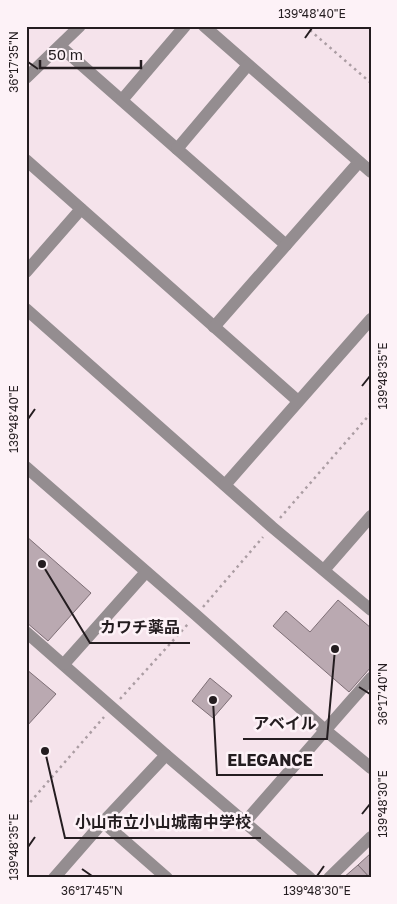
<svg xmlns="http://www.w3.org/2000/svg" width="397" height="904" font-family="'Golos Text','Noto Sans JP',sans-serif">
  <style>
    .building { fill: #baa9b1; stroke: #7e6f76 }
    .lines { fill: none; stroke-linecap: round; stroke-linejoin: round }
    .path { stroke: #ab9da3; stroke-width: 2.5; stroke-dasharray: 2.5 4; stroke-linecap: butt }
    .minor { stroke: #948d90; stroke-width: 12 }
    .ticks { fill: none; stroke: #241d20; stroke-width: 2 }
    .leader { fill: none; stroke: #241d20; stroke-width: 2 }
    .callout-dot { fill: #241d20; stroke: #fdf2f7; stroke-width: 2 }
    .callout-label { font-size: 16px; text-anchor: middle; font-weight: bold; fill: #241d20; stroke: #fdf2f7; stroke-width: 5; stroke-linejoin: round; paint-order: stroke }
    .neatline { fill: none; stroke: #241d20; stroke-width: 2 }
    .ticks-label { font-size: 12px; text-anchor: middle; fill: #241d20 }
  </style>
  <rect width="100%" height="100%" fill="#f5e3eb"/>
  <g class="building">
    <path d="M26,536L91,593L48,641L26,622Z"/>
    <path d="M338,600L371,628V667L349,692L273,626L286,611L310,632Z"/>
    <path d="M26,669L56,694L26,727Z"/>
    <path d="M210,678L232,696L213,718L192,701Z"/>
    <path d="M371,853V878H370L358,865Z"/>
    <path d="M358,865L370,878H343Z"/>
  </g>
  <g class="lines">
    <g class="path">
      <path d="M305,26L371,83"/>
      <path d="M280,518L371,413"/>
      <path d="M203,607L263,537"/>
      <path d="M120,699L188,624"/>
      <path d="M26,807L104,717"/>
    </g>
    <g class="minor">
      <path d="M204,26L371,172"/>
      <path d="M60,46L286,245"/>
      <path d="M26,78L80,26"/>
      <path d="M122,100L185,26"/>
      <path d="M177,149L248,65"/>
      <path d="M26,160L298,401"/>
      <path d="M26,272L81,209"/>
      <path d="M26,309L272,527L371,610"/>
      <path d="M214,327L359,162"/>
      <path d="M26,467L196,615L325,730L371,768"/>
      <path d="M225,485L371,319"/>
      <path d="M324,570L371,516"/>
      <path d="M26,632L166,755L310,878"/>
      <path d="M64,664L146,572"/>
      <path d="M103,822L167,878"/>
      <path d="M245,822L371,678"/>
      <path d="M54,878L103,822L166,755"/>
      <path d="M329,878L371,837"/>
    </g>
  </g>
  <path class="ticks" d="M305,38L312,28M28,62L38,69M362,386L370,376M28,419L35,409M359,687L370,694M362,814L370,804M28,847L35,837M82,869L92,876M317,876L324,866"/>
  <path class="leader" d="M42 564L90 643H190M335 649L327 739H243M213 700L217 775H323M45 751L65 838H261"/>
  <g class="callout-dot">
    <circle cx="42" cy="564" r="5"/>
    <circle cx="335" cy="649" r="5"/>
    <circle cx="213" cy="700" r="5"/>
    <circle cx="45" cy="751" r="5"/>
  </g>
  <g class="callout-label">
    <text x="140" y="633">カワチ薬品</text>
    <text x="285" y="729">アベイル</text>
    <text x="270" y="766">ELEGANCE</text>
    <text x="163" y="828">小山市立小山城南中学校</text>
  </g>
  <rect width="397" height="904" fill="none" stroke="#fdf2f7" stroke-width="55"/>
  <path d="M40 60v8h101v-8" fill="none" stroke="#241d20" stroke-width="2.5"/>
  <text x="48" y="60" font-size="15" fill="#241d20" stroke="#fdf2f7" stroke-width="4" paint-order="stroke">50 m</text>
  <rect x="28" y="28" width="342" height="848" class="neatline"/>
  <g class="ticks-label">
    <text x="312" y="18">139°48'40"E</text>
    <text transform="translate(14 62) rotate(-90)" y="4">36°17'35"N</text>
    <text transform="translate(383 376) rotate(-90)" y="4">139°48'35"E</text>
    <text transform="translate(14 419) rotate(-90)" y="4">139°48'40"E</text>
    <text transform="translate(383 694) rotate(-90)" y="4">36°17'40"N</text>
    <text transform="translate(383 804) rotate(-90)" y="4">139°48'30"E</text>
    <text transform="translate(14 847) rotate(-90)" y="4">139°48'35"E</text>
    <text x="92" y="895">36°17'45"N</text>
    <text x="317" y="895">139°48'30"E</text>
  </g>
</svg>
